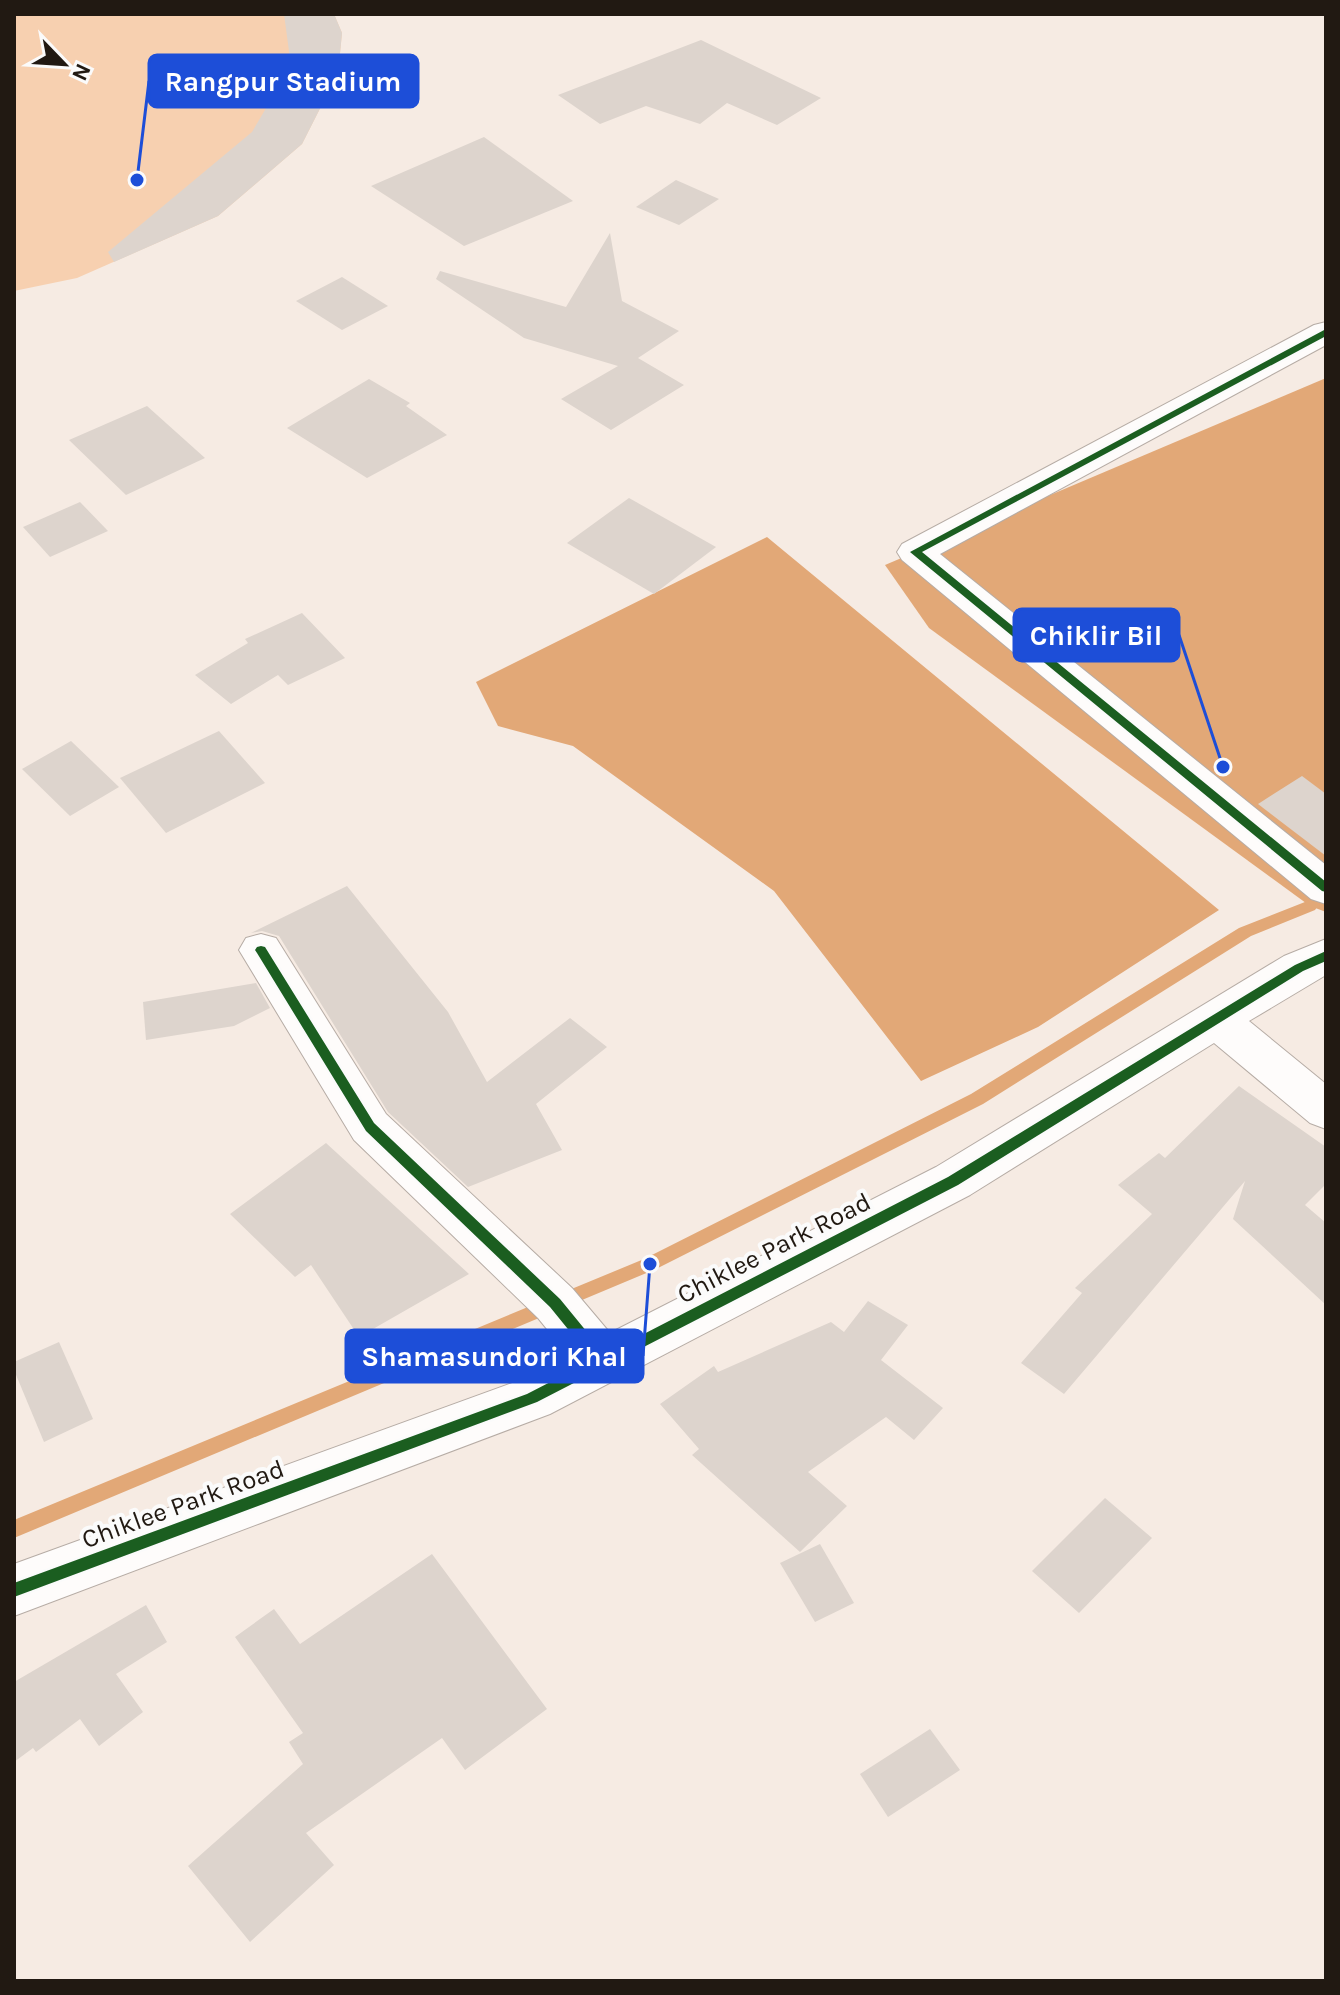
<svg xmlns="http://www.w3.org/2000/svg" width="1340" height="1995" font-family="Karla,sans-serif">
  <style>
    .green { fill: #f7d0b0 }
    .water { fill: #e2a877 }
    .lines { fill: none; stroke-linecap: round; stroke-linejoin: round }
    .stream { fill: #e2a877; fill-rule: evenodd }
    .building { fill: #ddd4cd }
    .minor-casing { stroke: #b6aca5; stroke-width: 2 }
    .minor { fill: #fefcfb; fill-rule: evenodd }
    .cycleway-casing { stroke: #fbfbfb; stroke-width: 5 }
    .cycleway { fill: #1b5e20; fill-rule: evenodd }
    .labels { text-anchor: middle; dominant-baseline: central; stroke-width: 8; stroke-linejoin: round; paint-order: stroke }
    .street-label { font-size: 26px; fill: #211912; stroke: #fbfbfb }
    .leader { fill: none; stroke: #1d4ed8; stroke-width: 3 }
    .callout-dot { fill: #1d4ed8; stroke: #fbfbfb; stroke-width: 3 }
    .callout { fill: #1d4ed8; stroke: #1d4ed8; stroke-width: 3 }
    .callout-label { font-size: 28px; text-anchor: middle; font-weight: bold; fill: #fff }
  </style>
  <rect width="100%" height="100%" fill="#f6ebe3"/>
  <path class="green" d="M14,14H334L342,33L338,73L302,144L218,216L77,278L14,291Z"/>
  <g class="water">
    <path d="M1326,378V912L1310,906L929,628L885,565Z"/>
    <path d="M767,537L1219,910L1038,1027L921,1081L774,891L573,746L498,726L476,682Z"/>
  </g>
  <g class="lines">
    <path class="stream" d="M1310,900L1318,906L1315,910L1251,936L983,1104L656,1269L14,1538V1520L644,1259L971,1094L1239,928Z"/>
  </g>
  <g class="building">
    <path d="M284,14H334L342,33L338,73L302,144L218,216L114,262L108,252L252,132L291,66Z"/>
    <path d="M701,40L821,98L777,125L727,103L700,124L646,106L600,124L558,95Z"/>
    <path d="M484,137L573,201L464,246L371,186Z"/>
    <path d="M676,180L719,199L679,225L636,207Z"/>
    <path d="M610,233L622,301L679,331L638,358L684,385L611,430L561,399L618,366L524,338L436,279L440,271L566,307Z"/>
    <path d="M342,277L388,306L342,330L296,301Z"/>
    <path d="M369,379L410,403L406,406L447,435L367,478L287,428Z"/>
    <path d="M147,406L205,458L126,495L69,440Z"/>
    <path d="M629,498L716,547L654,594L567,543Z"/>
    <path d="M80,502L108,531L50,557L23,527Z"/>
    <path d="M302,613L345,658L288,685L278,675L231,704L195,675L248,643L245,639Z"/>
    <path d="M219,731L265,783L166,833L120,778Z"/>
    <path d="M71,741L119,787L70,816L22,769Z"/>
    <path d="M1302,776L1326,794V856L1258,804Z"/>
    <path d="M347,886L448,1012L487,1082L570,1018L607,1047L536,1104L562,1150L468,1187L388,1112L279,936L262,931L251,933Z"/>
    <path d="M256,983L270,1008L234,1026L146,1040L143,1002Z"/>
    <path d="M1239,1086L1326,1147V1184L1305,1205L1326,1223V1305L1233,1219L1245,1181L1064,1394L1021,1363L1082,1293L1075,1288L1152,1214L1118,1185L1159,1153L1165,1158Z"/>
    <path d="M326,1143L469,1274L359,1337L311,1265L295,1277L230,1214Z"/>
    <path d="M868,1301L908,1325L881,1360L943,1408L914,1440L886,1417L808,1472L847,1506L800,1552L692,1455L699,1449L660,1404L714,1366L718,1372L831,1322L844,1332Z"/>
    <path d="M59,1342L93,1419L44,1442L14,1370V1362Z"/>
    <path d="M1105,1498L1152,1538L1079,1613L1032,1571Z"/>
    <path d="M820,1544L854,1603L815,1622L780,1563Z"/>
    <path d="M432,1554L547,1709L465,1770L442,1738L306,1833L334,1865L250,1942L188,1866L303,1764L289,1742L303,1733L235,1637L274,1609L300,1644Z"/>
    <path d="M146,1605L167,1642L116,1674L143,1712L99,1746L80,1719L36,1752L33,1748L14,1762V1682Z"/>
    <path d="M930,1729L960,1770L888,1817L860,1774Z"/>
  </g>
  <g class="lines">
    <defs>
      <g id="minor">
        <path d="M1326,322V345L940,554L1326,865V904L1311,899L902,560L897,552L902,544L1314,325Z"/>
        <path d="M261,934L276,938L386,1114L572,1288L610,1333L936,1167L1284,956L1326,939V975L1249,1021L1326,1084V1129L1310,1123L1214,1043L970,1195L550,1414L14,1616V1564L515,1382L568,1355L538,1318L354,1140L239,950L246,938Z"/>
      </g>
    </defs>
    <use href="#minor" class="minor-casing"/>
    <use href="#minor" class="minor"/>
    <defs>
      <g id="cycleway">
        <path d="M1326,329V336L922,552L1326,882V892L1322,891L910,552Z"/>
        <path d="M261,946L265,947L374,1123L560,1299L605,1354L948,1177L1295,965L1326,951V961L1303,971L958,1185L537,1402L14,1597V1583L527,1394L593,1360L550,1307L366,1131L257,953L255,950L257,947Z"/>
      </g>
    </defs>
    <use href="#cycleway" class="cycleway-casing"/>
    <use href="#cycleway" class="cycleway"/>
  </g>
  <g class="labels">
    <g class="street-label">
      <text transform="translate(774 1248) rotate(-27)">Chiklee Park Road</text>
      <text transform="translate(183 1504) rotate(-20)">Chiklee Park Road</text>
    </g>
  </g>
  <path class="leader" d="M137 180L149 81M1223 767L1179 635M650 1264L643 1356"/>
  <g class="callout-dot">
    <circle cx="137" cy="180" r="8"/>
    <circle cx="1223" cy="767" r="8"/>
    <circle cx="650" cy="1264" r="8"/>
  </g>
  <g class="callout">
    <rect x="149" y="55" width="269" height="52" rx="8"/>
    <rect x="1014" y="609" width="165" height="52" rx="8"/>
    <rect x="346" y="1330" width="297" height="52" rx="8"/>
  </g>
  <g class="callout-label">
    <text x="283" y="91">Rangpur Stadium</text>
    <text x="1096" y="645">Chiklir Bil</text>
    <text x="494" y="1366">Shamasundori Khal</text>
  </g>
  <rect width="1340" height="1995" fill="none" stroke="#211912" stroke-width="32"/>
  <g transform="translate(64 64) rotate(115)" stroke="#fbfbfb" stroke-width="6" paint-order="stroke">
  <path d="M0-6L14 30L0 20L-14 30Z" fill="#211912"/>
  <text y="-12" font-size="22" font-weight="bold" text-anchor="middle" fill="#211912">N</text>
  </g>
</svg>
